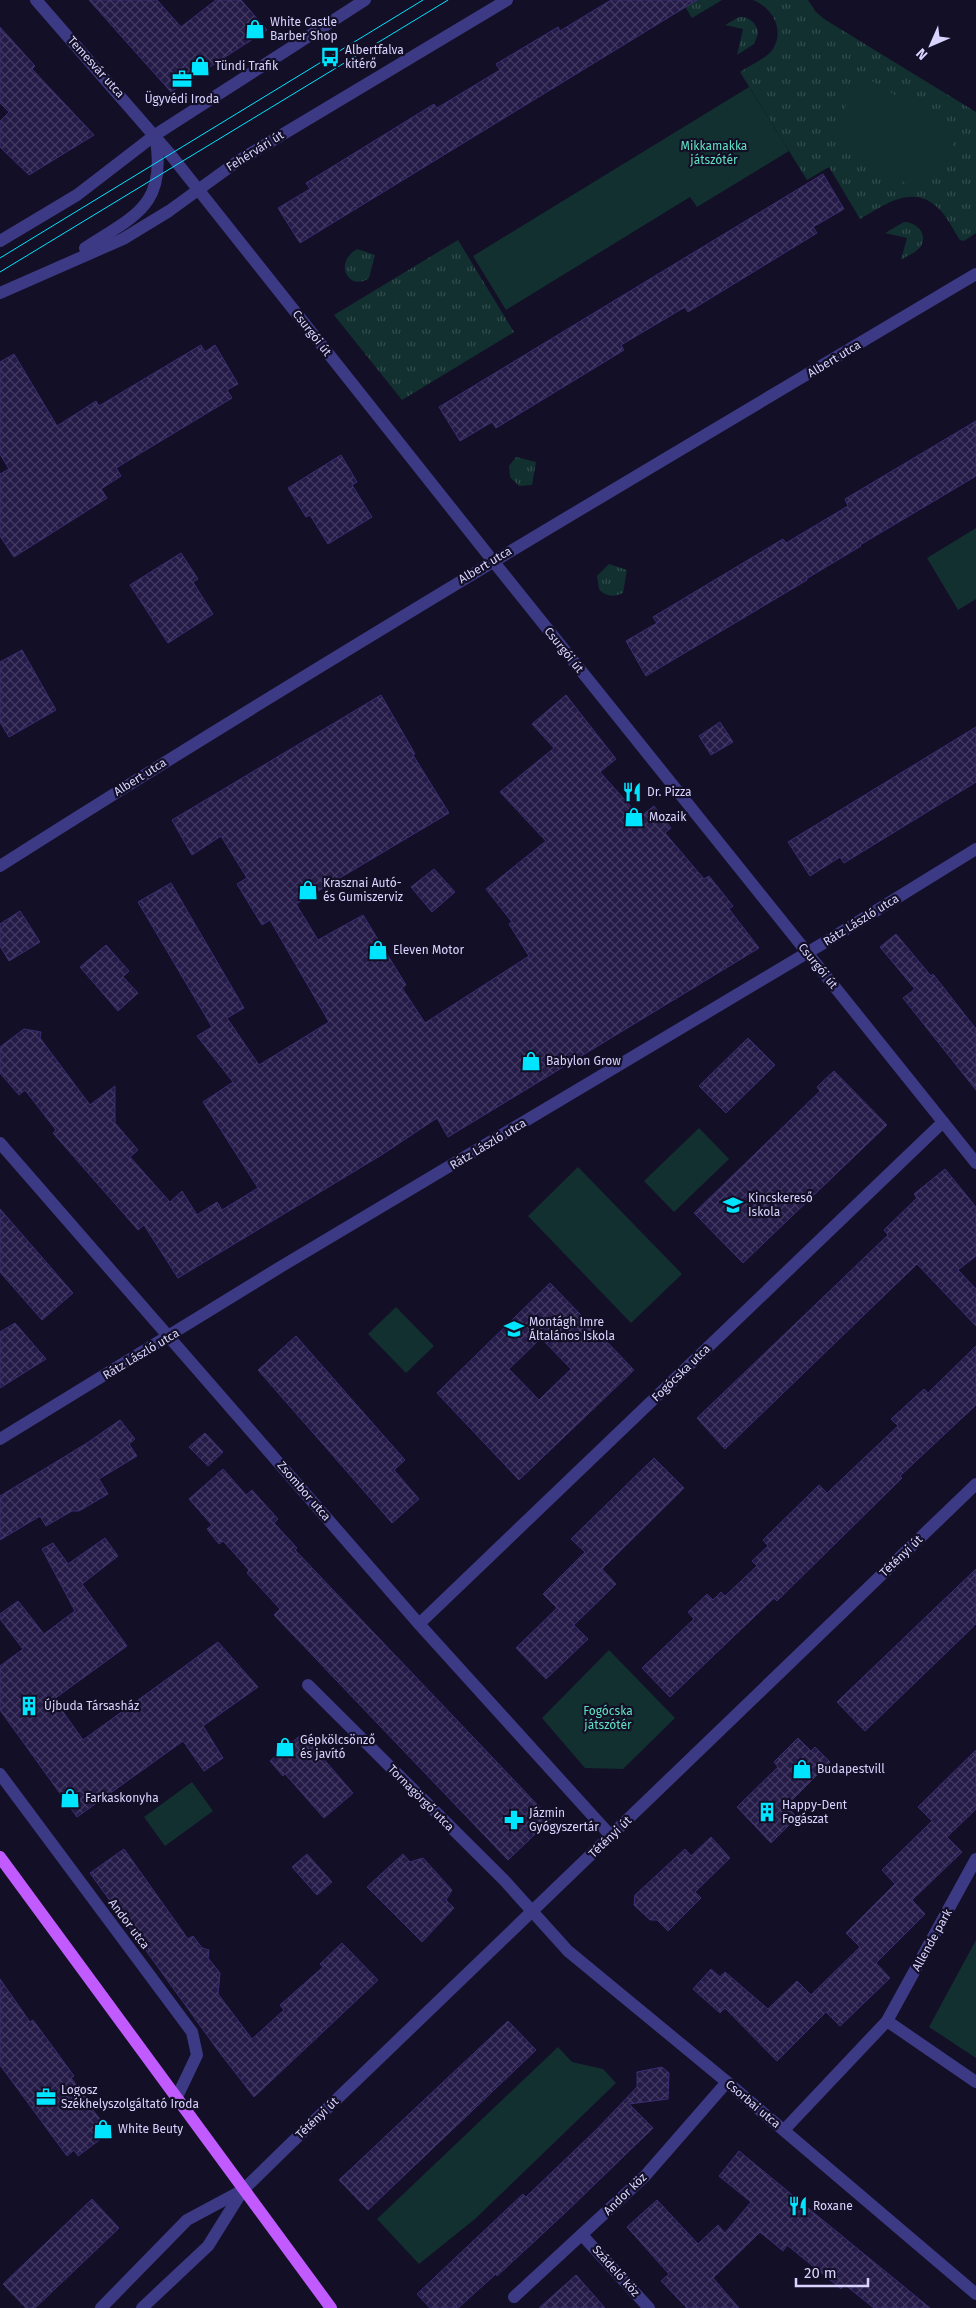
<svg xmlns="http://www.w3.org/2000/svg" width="976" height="2308" font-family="'Fira Sans',sans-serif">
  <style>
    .grass { fill: url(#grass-tufts) }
    .green { fill: #12302f }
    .building { fill: url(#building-cross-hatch); stroke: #3b2d73; fill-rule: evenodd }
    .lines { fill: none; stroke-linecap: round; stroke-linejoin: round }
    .minor { stroke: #3d3a85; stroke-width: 12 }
    .tertiary { stroke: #3d3a85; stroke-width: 12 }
    .primary { stroke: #c25bff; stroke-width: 12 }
    .tram { stroke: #00e5ff; stroke-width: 1 }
    .labels { text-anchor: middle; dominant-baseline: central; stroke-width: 4.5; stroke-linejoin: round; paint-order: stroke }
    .poi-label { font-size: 12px; fill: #d9d4ff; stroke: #130f26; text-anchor: start }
    .street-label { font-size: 12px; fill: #d9d4ff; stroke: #130f26 }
    .park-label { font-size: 12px; fill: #5fe0c0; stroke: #130f26 }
  </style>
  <defs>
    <pattern id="grass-tufts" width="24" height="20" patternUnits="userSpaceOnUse" patternTransform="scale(1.25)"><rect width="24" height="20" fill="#12302f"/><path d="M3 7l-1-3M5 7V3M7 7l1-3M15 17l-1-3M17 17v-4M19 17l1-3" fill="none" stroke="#344d4e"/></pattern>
    <pattern id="building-cross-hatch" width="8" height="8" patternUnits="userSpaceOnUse" patternTransform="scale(1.25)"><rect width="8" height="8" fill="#241b47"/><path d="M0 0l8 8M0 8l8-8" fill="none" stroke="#433b63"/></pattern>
  </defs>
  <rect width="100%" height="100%" fill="#130f26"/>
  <g class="grass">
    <path d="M681,0H722L692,18Z"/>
    <path d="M753,0H808L815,11L824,19L976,112V233L964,241L960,240C953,230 947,216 938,208C913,183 884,205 860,219L829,167L807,180L740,72C750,65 766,59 773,49C785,30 772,7 753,0Z"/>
    <path d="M739,17C749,16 758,24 758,34L754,44L737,55L743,29L725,25Z"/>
    <path d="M904,222C916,222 928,233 921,246C917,252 907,256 901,260L907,238L885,233Z"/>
    <path d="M458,240L514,332L402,400L334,315Z"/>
    <path d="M357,249L375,255L369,278C350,292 332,264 357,249Z"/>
    <path d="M516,457L536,462L532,485L519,486L510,477L509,466Z"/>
    <path d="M609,564L627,570L623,593C615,597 605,597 599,589L597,576Z"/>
  </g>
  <g class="green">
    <path d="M862,75L961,136L952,144L959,151L915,189L845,147L836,144L852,82Z"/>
    <path d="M749,87L789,151L697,207L690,197L506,310L473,256Z"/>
    <path d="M976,528V599L958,610L927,558Z"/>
    <path d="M699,1128L729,1159L674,1212L644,1181Z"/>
    <path d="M578,1167L682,1274L631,1323L528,1216Z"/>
    <path d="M396,1307L434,1346L406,1373L368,1334Z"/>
    <path d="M609,1650L675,1718L623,1769L585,1768L542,1718Z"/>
    <path d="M192,1782L213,1811L165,1846L144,1817Z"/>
    <path d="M976,1940V2058L929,2027Z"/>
    <path d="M558,2047L572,2062L603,2069L616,2083L475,2219L419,2264L377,2219Z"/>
  </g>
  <g class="building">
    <path d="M89,0H157L181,27L216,0H241L267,30L171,92Z"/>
    <path d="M611,0H697L300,243L278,208L310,189L306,183L434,104L437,108L500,70L496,64L558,27L560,31Z"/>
    <path d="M0,27L35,66L32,69L94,135L29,175L0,147V121L9,112L0,103Z"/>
    <path d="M823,174L844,209L813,227L817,233L688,312L685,307L621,345L624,350L496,428L492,422L460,441L439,407Z"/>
    <path d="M201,345L205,352L215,345L238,384L227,390L232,398L116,468L121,476L101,489L107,498L14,557L0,536V474L9,469L0,454V362L14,354L57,426L96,401L99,406Z"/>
    <path d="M976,421V476L860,545L861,546L806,579L807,580L646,676L626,641L657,623L653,617L783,539L786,543L848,506L845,499Z"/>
    <path d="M341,455L357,482L352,485L372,517L328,544L310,515L306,517L288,488Z"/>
    <path d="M181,553L198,579L193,582L213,614L168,643L130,585Z"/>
    <path d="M22,650L56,710L9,737L0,722V662Z"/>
    <path d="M381,695L415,754L413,755L449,813L296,904L318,940L363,915L406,985L402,988L425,1023L529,956L509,924L512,922L486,889L546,841L500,792L554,748L532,724L566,695L616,759L600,772L640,817L654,806L671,828L665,833L704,879L709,876L733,906L729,909L759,948L448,1137L437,1118L383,1154L178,1278L144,1225L138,1230L53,1133L56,1130L25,1090L19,1095L0,1073V1047L24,1029L41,1032L40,1038L90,1105L115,1086V1123L138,1150L130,1157L170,1202L182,1191L197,1215L217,1202L222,1210L258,1188L203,1102L233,1082L197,1036L212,1027L138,902L171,883L244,1008L227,1018L259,1065L329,1022L270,920L262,925L237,884L247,878L221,836L192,855L172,820Z"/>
    <path d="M720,722L733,742L711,755L699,736Z"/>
    <path d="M976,727V782L844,863L840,857L810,876L788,842Z"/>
    <path d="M434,869L455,892L432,912L411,887Z"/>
    <path d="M20,911L40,942L9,961L0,946V924Z"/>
    <path d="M896,934L931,976L933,974L976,1029V1090L903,998L915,989L880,947Z"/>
    <path d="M106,945L129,971L123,977L138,993L118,1011L80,967Z"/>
    <path d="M748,1038L775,1065L726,1113L699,1086Z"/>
    <path d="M834,1071L887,1125L743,1263L694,1213L820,1091L817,1087Z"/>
    <path d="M945,1169L976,1207V1256L958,1270L976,1289V1326L917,1264L725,1449L697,1418L888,1235L884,1230L917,1198L914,1194Z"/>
    <path d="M0,1209L73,1293L42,1320L0,1272Z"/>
    <path d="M550,1283L634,1370L519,1480L437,1393ZM541,1338L571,1369L539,1400L509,1369Z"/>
    <path d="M15,1323L46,1359L0,1388V1332Z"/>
    <path d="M296,1336L405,1460L394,1470L419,1499L392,1523L258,1370Z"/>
    <path d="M976,1346V1405L900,1476L902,1478L777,1601L774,1598L670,1697L642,1668L694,1619L688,1612L707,1594L713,1600L721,1592L725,1596L757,1566L752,1561L768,1546L763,1540L819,1485L827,1493L898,1426L891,1419L924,1389L928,1393Z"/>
    <path d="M120,1420L135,1439L129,1444L137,1456L99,1479L108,1494L79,1511H72L46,1526L40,1516L0,1540V1496L87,1443Z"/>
    <path d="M205,1433L223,1452L208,1466L189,1447Z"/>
    <path d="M654,1458L684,1488L602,1569L616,1584L574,1625L588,1639L546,1679L516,1648L557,1608L543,1594L585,1552L571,1539Z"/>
    <path d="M223,1469L246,1495L252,1490L278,1519L274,1523L297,1548L295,1550L551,1819L508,1860L274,1615L280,1609L247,1573L249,1570L223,1541L219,1544L207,1529L212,1525L189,1499Z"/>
    <path d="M105,1538L118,1556L82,1584L127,1646L54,1699L83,1740L218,1642L258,1687L203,1726L223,1758L204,1771L183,1741L77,1817L0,1710V1666L23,1649L0,1619V1614L18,1601L44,1634L75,1611L42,1549L53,1543L68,1564Z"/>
    <path d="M976,1569V1624L865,1731L837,1702Z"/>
    <path d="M302,1734L353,1793L324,1818L285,1774L283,1776L270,1761Z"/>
    <path d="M798,1738L811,1751L815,1747L830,1762L786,1806L797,1817L771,1843L737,1807L778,1767L774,1762Z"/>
    <path d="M976,1750V1809L947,1837L962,1852L912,1900L925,1914L876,1963L890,1978L840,2026L826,2012L777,2061L725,2008L720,2013L693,1989L711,1969L720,1977L725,1972L768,2009L797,1981L811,1995L860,1947L846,1933L895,1884L882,1870L932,1821L918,1807Z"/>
    <path d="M711,1837L730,1858L695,1892L701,1898L668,1931L657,1920H650L634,1905L635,1895L685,1849L691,1856Z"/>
    <path d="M124,1849L188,1939L193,1936L202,1948L209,1950L208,1958L220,1973L218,1994L252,2039L284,2010L280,2005L323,1967L320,1964L342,1943L378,1980L254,2097L217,2049L90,1873Z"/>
    <path d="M307,1854L332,1882L317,1895L292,1867Z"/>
    <path d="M403,1854L410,1862L423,1858L452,1890L446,1900L454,1908L422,1942L367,1887Z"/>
    <path d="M0,1979L30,2022L33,2020L74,2076L71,2078L91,2104L89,2105L110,2132L78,2156L74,2150L67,2156L0,2065Z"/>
    <path d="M508,2021L536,2050L368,2210L339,2180Z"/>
    <path d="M662,2067L669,2073L668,2099L629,2104L653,2128L565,2213L497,2276L496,2274L458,2308H430L417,2294L523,2194L526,2197L598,2128L637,2087V2072Z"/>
    <path d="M739,2151L814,2213L930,2308H874L845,2285L841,2289L787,2245L783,2251L760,2232L713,2278L739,2308H687L661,2281L669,2274L627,2227L657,2200L698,2244L718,2225L725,2233L751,2202L719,2176Z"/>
    <path d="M92,2199L119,2228L35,2308H26L3,2284Z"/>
    <path d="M576,2275L605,2308H539Z"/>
  </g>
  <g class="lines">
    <g class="minor">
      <path d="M36,0L170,154L493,561L976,1163"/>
      <path d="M0,866C321,662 649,468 976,274"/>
      <path d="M0,1143L419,1624L611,1836"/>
      <path d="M0,1439L282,1266L827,941L976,849"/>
      <path d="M419,1624L943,1122"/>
      <path d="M308,1685L504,1880L568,1951L727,2082L976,2294"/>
      <path d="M0,1774L192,2032L197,2055L176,2099"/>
      <path d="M887,2021L976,2082"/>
      <path d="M784,2130L887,2021L976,1859"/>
      <path d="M582,2235L649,2308"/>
      <path d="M514,2297L645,2176L727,2082"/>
    </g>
    <g class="tertiary">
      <path d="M0,241L77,195L155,135L365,0"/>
      <path d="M85,248C136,215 168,205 155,135"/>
      <path d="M0,293L123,239L169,211L238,161L507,0"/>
      <path d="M101,2308L187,2220L243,2190"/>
      <path d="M142,2308L208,2246L243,2190L285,2149L976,1484"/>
    </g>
    <path class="primary" d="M0,1857L331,2308"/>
    <g class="tram">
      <path d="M0,258L423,0"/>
      <path d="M0,272L448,0"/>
    </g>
  </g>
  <defs>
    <symbol id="shop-bare" viewBox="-9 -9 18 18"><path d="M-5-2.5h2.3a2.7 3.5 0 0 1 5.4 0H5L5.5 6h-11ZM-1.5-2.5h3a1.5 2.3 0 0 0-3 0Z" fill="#00e5ff" stroke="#130f26" stroke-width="2.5" paint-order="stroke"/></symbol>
    <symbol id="bus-bare" viewBox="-9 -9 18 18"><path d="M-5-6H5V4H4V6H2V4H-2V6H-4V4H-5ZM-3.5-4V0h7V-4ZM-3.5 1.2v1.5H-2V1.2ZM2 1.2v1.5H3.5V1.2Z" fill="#00e5ff" stroke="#130f26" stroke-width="2.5" paint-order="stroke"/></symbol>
    <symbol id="office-bare" viewBox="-9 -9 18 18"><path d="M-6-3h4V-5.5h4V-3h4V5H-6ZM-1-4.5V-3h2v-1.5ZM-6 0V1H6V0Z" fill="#00e5ff" stroke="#130f26" stroke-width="2.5" paint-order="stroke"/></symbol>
    <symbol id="restaurant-bare" viewBox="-9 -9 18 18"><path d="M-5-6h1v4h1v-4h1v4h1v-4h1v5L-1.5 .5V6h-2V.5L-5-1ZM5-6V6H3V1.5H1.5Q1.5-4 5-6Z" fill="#00e5ff" stroke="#130f26" stroke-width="2.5" paint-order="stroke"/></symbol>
    <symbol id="school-bare" viewBox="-9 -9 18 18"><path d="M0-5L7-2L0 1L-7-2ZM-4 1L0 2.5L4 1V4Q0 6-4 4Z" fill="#00e5ff" stroke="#130f26" stroke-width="2.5" paint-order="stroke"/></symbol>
    <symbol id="building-bare" viewBox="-9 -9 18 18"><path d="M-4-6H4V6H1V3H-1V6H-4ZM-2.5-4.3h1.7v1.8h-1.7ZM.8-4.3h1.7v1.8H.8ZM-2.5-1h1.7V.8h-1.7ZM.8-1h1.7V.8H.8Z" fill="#00e5ff" stroke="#130f26" stroke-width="2.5" paint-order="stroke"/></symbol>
    <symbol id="pharmacy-bare" viewBox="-9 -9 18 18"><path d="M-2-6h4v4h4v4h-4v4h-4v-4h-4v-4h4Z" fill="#00e5ff" stroke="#130f26" stroke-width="2.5" paint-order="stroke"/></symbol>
  </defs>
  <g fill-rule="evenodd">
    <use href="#shop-bare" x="241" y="15" width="28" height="28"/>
    <use href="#bus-bare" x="316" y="43" width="28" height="28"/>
    <use href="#shop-bare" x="186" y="52" width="28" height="28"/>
    <use href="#office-bare" x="168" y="65" width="28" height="28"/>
    <use href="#restaurant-bare" x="618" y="778" width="28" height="28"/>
    <use href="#shop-bare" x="620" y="803" width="28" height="28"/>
    <use href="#shop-bare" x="294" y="876" width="28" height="28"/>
    <use href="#shop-bare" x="364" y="936" width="28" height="28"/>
    <use href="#shop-bare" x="517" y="1047" width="28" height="28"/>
    <use href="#school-bare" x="719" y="1191" width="28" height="28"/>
    <use href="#school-bare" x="500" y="1315" width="28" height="28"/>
    <use href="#building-bare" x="15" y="1692" width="28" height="28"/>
    <use href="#shop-bare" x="271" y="1733" width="28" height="28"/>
    <use href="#shop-bare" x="788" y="1755" width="28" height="28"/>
    <use href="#shop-bare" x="56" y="1784" width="28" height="28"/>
    <use href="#building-bare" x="753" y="1798" width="28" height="28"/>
    <use href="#pharmacy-bare" x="500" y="1806" width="28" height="28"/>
    <use href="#office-bare" x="32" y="2083" width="28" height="28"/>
    <use href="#shop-bare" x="89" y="2115" width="28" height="28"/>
    <use href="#restaurant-bare" x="784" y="2192" width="28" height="28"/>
  </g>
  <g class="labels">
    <g class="poi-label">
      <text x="270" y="22">White Castle<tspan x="270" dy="14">Barber Shop</tspan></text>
      <text x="345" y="50">Albertfalva<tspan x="345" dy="14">kitérő</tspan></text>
      <text x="215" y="66">Tündi Trafik</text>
      <text x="182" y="99" text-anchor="middle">Ügyvédi Iroda</text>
      <text x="647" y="792">Dr. Pizza</text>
      <text x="649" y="817">Mozaik</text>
      <text x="323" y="883">Krasznai Autó-<tspan x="323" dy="14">és Gumiszerviz</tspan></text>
      <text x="393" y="950">Eleven Motor</text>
      <text x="546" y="1061">Babylon Grow</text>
      <text x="748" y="1198">Kincskereső<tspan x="748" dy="14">Iskola</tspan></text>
      <text x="529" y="1322">Montágh Imre<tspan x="529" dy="14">Általános Iskola</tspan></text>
      <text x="44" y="1706">Újbuda Társasház</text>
      <text x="300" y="1740">Gépkölcsönző<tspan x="300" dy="14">és javító</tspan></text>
      <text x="817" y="1769">Budapestvill</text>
      <text x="85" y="1798">Farkaskonyha</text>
      <text x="782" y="1805">Happy-Dent<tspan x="782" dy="14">Fogászat</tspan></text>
      <text x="529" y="1813">Jázmin<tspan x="529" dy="14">Gyógyszertár</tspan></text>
      <text x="61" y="2090">Logosz<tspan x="61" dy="14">Székhelyszolgáltató Iroda</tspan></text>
      <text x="118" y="2129">White Beuty</text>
      <text x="813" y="2206">Roxane</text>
    </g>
    <g class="street-label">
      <text transform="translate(96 67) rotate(48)">Temesvár utca</text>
      <text transform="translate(255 151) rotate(-32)">Fehérvári út</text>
      <text transform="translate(312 333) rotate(52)">Csurgói út</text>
      <text transform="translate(834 359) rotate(-31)">Albert utca</text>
      <text transform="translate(485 565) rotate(-31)">Albert utca</text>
      <text transform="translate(564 650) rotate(51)">Csurgói út</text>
      <text transform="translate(140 777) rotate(-32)">Albert utca</text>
      <text transform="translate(861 920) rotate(-32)">Rátz László utca</text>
      <text transform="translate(818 966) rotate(51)">Csurgói út</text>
      <text transform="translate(488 1144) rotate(-31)">Rátz László utca</text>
      <text transform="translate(141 1354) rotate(-31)">Rátz László utca</text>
      <text transform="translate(681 1373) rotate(-44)">Fogócska utca</text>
      <text transform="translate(304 1491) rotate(49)">Zsombor utca</text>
      <text transform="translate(901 1556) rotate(-44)">Tétényi út</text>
      <text transform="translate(421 1798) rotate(45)">Tornagörgő utca</text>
      <text transform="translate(610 1837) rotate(-44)">Tétényi út</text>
      <text transform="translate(129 1924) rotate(53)">Andor utca</text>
      <text transform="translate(932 1940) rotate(-61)">Allende park</text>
      <text transform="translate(753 2104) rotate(40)">Csorbai utca</text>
      <text transform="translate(317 2118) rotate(-44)">Tétényi út</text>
      <text transform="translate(625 2194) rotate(-44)">Andor köz</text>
      <text transform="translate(616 2271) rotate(48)">Szádelő köz</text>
    </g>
    <g class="park-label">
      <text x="714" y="146">Mikkamakka<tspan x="714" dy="14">játszótér</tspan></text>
      <text x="608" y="1711">Fogócska<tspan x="608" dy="14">játszótér</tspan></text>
    </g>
  </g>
  <g transform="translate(931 45) rotate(225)" stroke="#130f26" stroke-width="4" paint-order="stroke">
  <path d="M0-4L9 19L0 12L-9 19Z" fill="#d9d4ff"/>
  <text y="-8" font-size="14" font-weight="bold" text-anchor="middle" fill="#d9d4ff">N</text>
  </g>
  <path d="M796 2278v8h72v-8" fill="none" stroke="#d9d4ff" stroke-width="2.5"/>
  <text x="804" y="2278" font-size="15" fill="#d9d4ff" stroke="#130f26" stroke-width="4" paint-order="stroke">20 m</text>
</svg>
